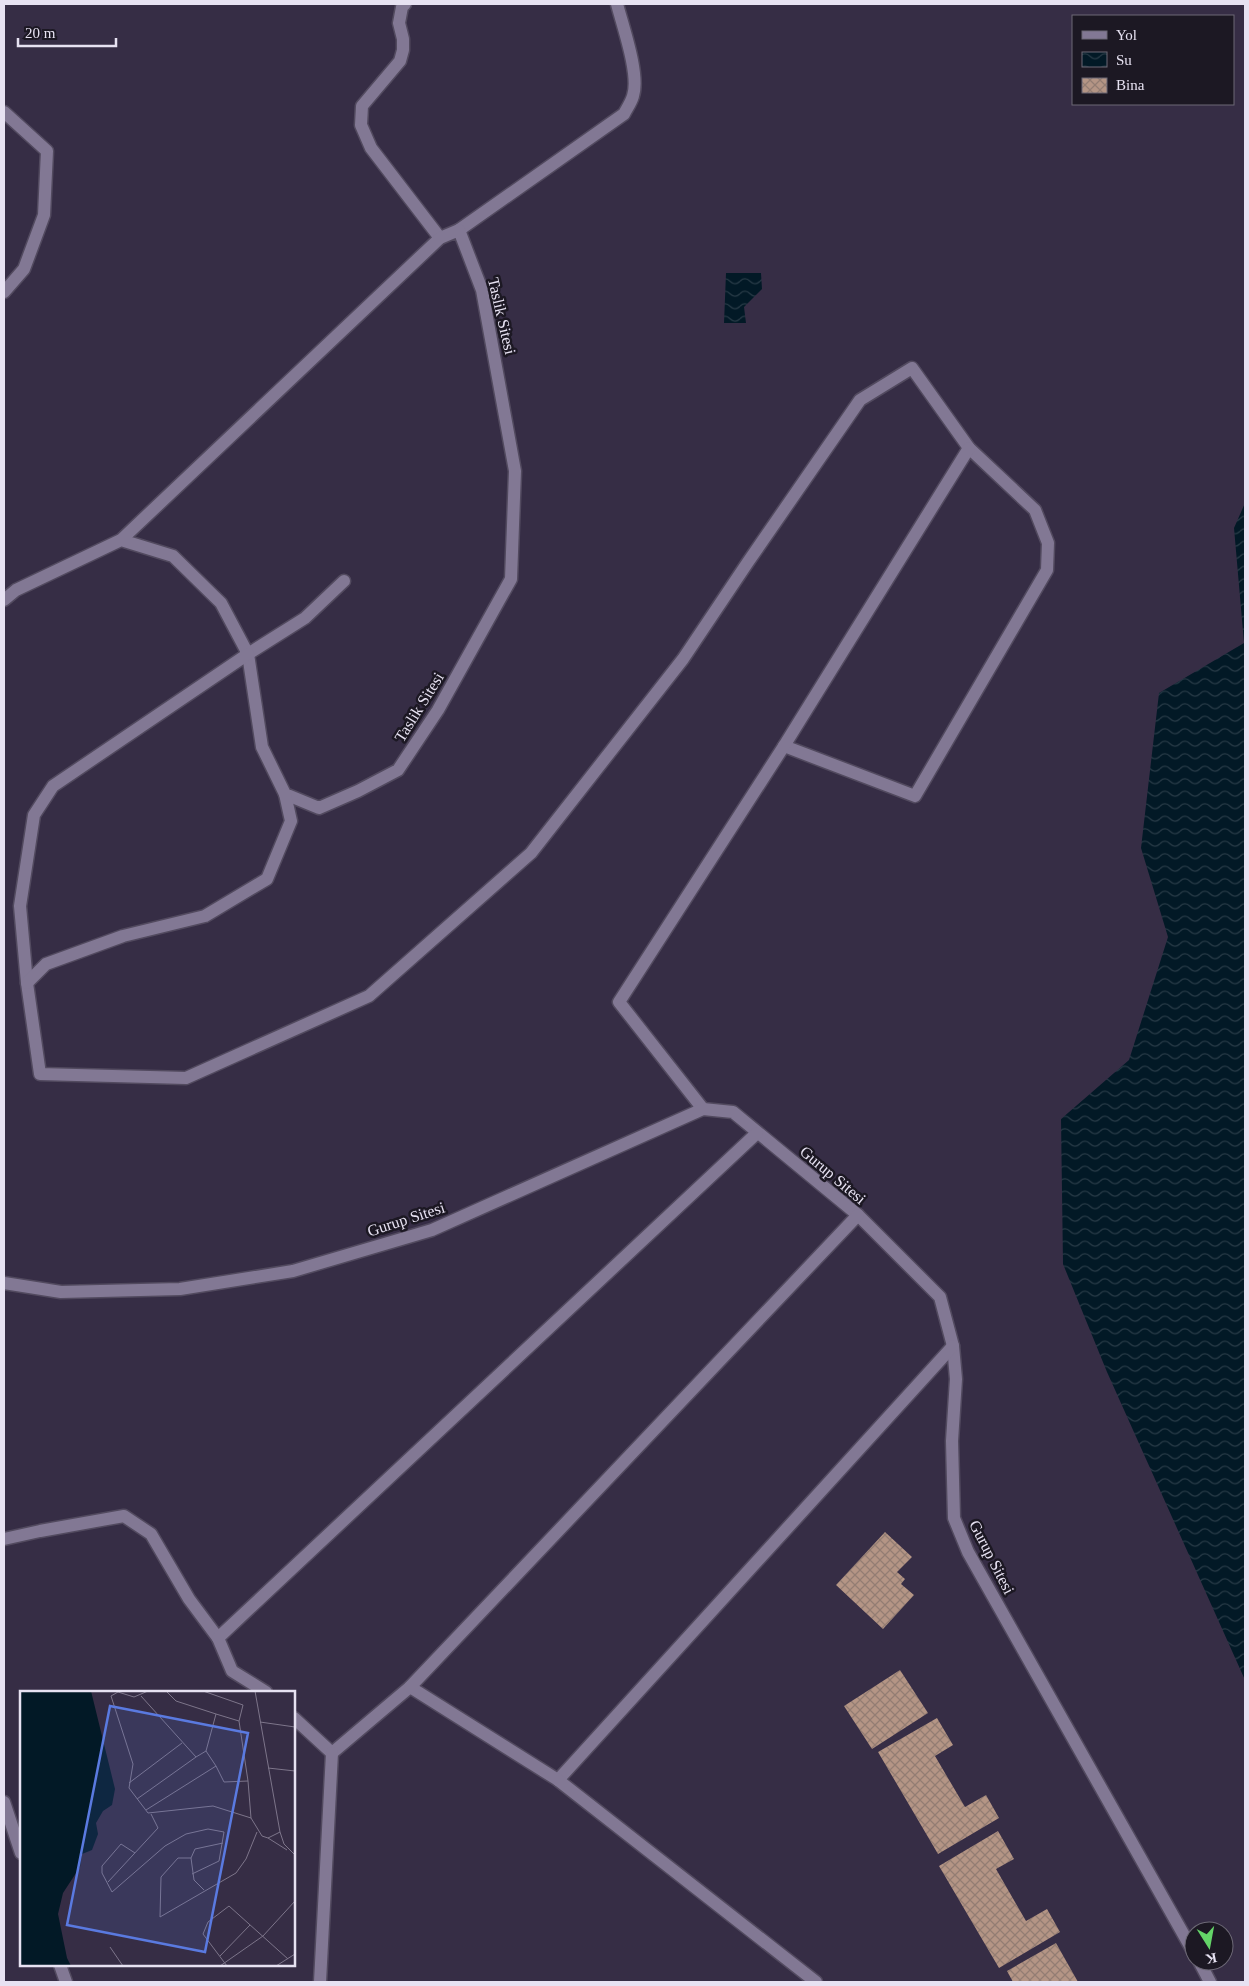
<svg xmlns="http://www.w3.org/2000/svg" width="1249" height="1986" font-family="Georgia,serif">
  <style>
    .water { fill: url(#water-waves) }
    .building { fill: url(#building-cross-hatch) }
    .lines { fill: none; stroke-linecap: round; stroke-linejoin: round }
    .lane-casing { stroke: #524a5f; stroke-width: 15 }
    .street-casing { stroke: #524a5f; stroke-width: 15 }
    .lane { stroke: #827894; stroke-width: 12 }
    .street { stroke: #827894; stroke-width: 12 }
    .labels { text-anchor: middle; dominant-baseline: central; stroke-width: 5; stroke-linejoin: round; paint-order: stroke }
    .street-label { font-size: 16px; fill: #e7e2f2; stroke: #1c1823 }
    .inset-road { fill: none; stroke: #7d758a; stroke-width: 1 }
    .view { fill: #5a7ae0; fill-opacity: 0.15; stroke: #5a7ae0; stroke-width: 2.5 }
    .inset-edge { fill: none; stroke: #e7e2f2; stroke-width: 2.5 }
  </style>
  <defs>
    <pattern id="water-waves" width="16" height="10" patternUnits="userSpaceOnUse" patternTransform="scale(1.25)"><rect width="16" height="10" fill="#021926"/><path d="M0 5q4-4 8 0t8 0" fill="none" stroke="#273a46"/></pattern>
    <pattern id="building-cross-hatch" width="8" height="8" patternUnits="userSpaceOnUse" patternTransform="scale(1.25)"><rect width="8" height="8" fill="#b49585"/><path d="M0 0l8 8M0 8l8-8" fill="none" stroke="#937d73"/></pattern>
  </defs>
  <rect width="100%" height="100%" fill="#362d45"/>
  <g class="water">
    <path d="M726,273H761L762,289L744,307L746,323H724Z"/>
    <path d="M1245,503V1680L1107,1372L1063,1264L1061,1119L1129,1060L1168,937L1141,848L1159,693L1244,643L1234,528Z"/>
  </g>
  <g class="building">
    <path d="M885,1532L912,1557L897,1572L905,1579L901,1584L914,1595L883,1629L836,1585Z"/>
    <path d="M900,1670L928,1713L872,1749L844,1706Z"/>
    <path d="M937,1718L953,1745L935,1756L965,1807L986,1795L999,1818L938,1854L878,1752Z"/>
    <path d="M998,1831L1014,1859L996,1869L1026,1921L1047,1909L1060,1932L999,1968L939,1866Z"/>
    <path d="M1056,1943L1078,1982H1013L1007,1971Z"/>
  </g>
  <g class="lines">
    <defs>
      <g id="lane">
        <path d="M405,4L402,7L399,23L403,39V50L400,61L362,106L361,125L371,148L440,238"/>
        <path d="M459,230L624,114C627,108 631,103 633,96C640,75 623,27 617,4"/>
        <path d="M248,654L305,618L344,581"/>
      </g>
      <g id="street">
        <path d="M4,112L47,151L44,215L24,269L4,292"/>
        <path d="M4,600L16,590L121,540L440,238L459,230L482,290L515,471L511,579L438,710L398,770L358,791L319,808L285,794L262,747L248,654L221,603L173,556L121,540"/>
        <path d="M248,654L53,786L34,815L20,906L27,983L40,1074L186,1078L369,996L531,853L683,659L748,562L860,400L912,368L969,448L1035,510L1048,543L1047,570L915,796L784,746"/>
        <path d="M27,983L46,964L123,936L205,916L267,879L291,821L285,794"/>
        <path d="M703,1109L619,1002L784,746L969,448"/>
        <path d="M4,1283L61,1292L180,1289L293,1271L432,1230L703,1109L733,1112L858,1215L940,1297L953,1346L956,1379L952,1441L954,1518L968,1552L1194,1953"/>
        <path d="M4,1539L40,1531L124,1516L151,1534L189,1599L218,1638"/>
        <path d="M266,1692L232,1671L218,1638L757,1133"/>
        <path d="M294,1718L332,1753L410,1687"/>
        <path d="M558,1780L953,1346"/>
        <path d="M4,1802L21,1853"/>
        <path d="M1199,1961L1210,1982"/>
        <path d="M60,1965L66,1982"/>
        <path d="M320,1982L332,1753"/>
        <path d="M816,1982L558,1780L410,1687L858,1215"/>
      </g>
    </defs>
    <use href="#lane" class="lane-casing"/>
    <use href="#street" class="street-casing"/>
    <use href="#lane" class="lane"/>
    <use href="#street" class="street"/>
  </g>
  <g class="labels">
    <g class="street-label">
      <text transform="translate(502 316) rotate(77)">Taslik Sitesi</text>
      <text transform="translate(419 707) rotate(-58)">Taslik Sitesi</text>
      <text transform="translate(833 1175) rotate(40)">Gurup Sitesi</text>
      <text transform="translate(406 1219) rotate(-18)">Gurup Sitesi</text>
      <text transform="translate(992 1557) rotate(63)">Gurup Sitesi</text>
    </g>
  </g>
  <g transform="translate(20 1691)">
    <rect width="275" height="275" fill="#362d45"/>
    <path d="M0,0H71L95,98L92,114L83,120L76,132L78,143L72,159L62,163L60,176L43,202L38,223L47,267L51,275H0Z" fill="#021926"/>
    <path class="inset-road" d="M128,0L114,6L98,1L91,5L113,73L109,97L128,122L193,115L231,127L242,145L248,147L260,141M146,0L156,10L196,23L186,60M183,0L223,14L219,30L196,23M235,0L260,141L264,153L275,164M240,31L275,36M196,75L204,91L228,90L219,30M248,77L275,80M228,90L231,127M109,92L162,52M117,108L176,66L121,5M126,119L196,75L186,60L176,66M248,147L267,159M115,162L101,153L82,175V182L92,201L145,155L166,143L188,138L204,141L199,170L172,183M171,167L175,158L203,152M88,191L138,137L131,123M184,199L174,189L171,167H158L141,186L140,226L216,182L226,168L237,141M90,256L103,275M200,265L230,234M200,275L243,245L275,210M207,275L183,243L188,231L209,215L268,268M256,275L275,263"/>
    <path class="view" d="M90,15L228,42L185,261L47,234Z"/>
    <rect width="275" height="275" class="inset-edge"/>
  </g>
  <rect width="1249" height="1986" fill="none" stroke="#e7e2f2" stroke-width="10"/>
  <rect x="1072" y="15" width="162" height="90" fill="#1c1823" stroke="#6d6976"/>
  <rect x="1082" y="31" width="25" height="8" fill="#827894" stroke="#6d6976"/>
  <text x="1116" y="40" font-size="15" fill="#e7e2f2">Yol</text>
  <rect x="1082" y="52" width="25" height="15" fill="url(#water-waves)" stroke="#6d6976"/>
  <text x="1116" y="65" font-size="15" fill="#e7e2f2">Su</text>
  <rect x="1082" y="78" width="25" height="15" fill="url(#building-cross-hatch)" stroke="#6d6976"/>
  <text x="1116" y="90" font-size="15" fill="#e7e2f2">Bina</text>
  <g transform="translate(1209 1946) rotate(169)"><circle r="24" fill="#1c1823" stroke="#6d6976"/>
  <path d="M0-4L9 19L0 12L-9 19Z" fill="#64d468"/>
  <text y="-8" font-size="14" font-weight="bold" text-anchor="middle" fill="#e7e2f2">K</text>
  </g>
  <path d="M18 38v8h98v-8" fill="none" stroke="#e7e2f2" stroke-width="2.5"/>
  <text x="25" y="38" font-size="15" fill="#e7e2f2" stroke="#1c1823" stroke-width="4" paint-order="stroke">20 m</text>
</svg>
